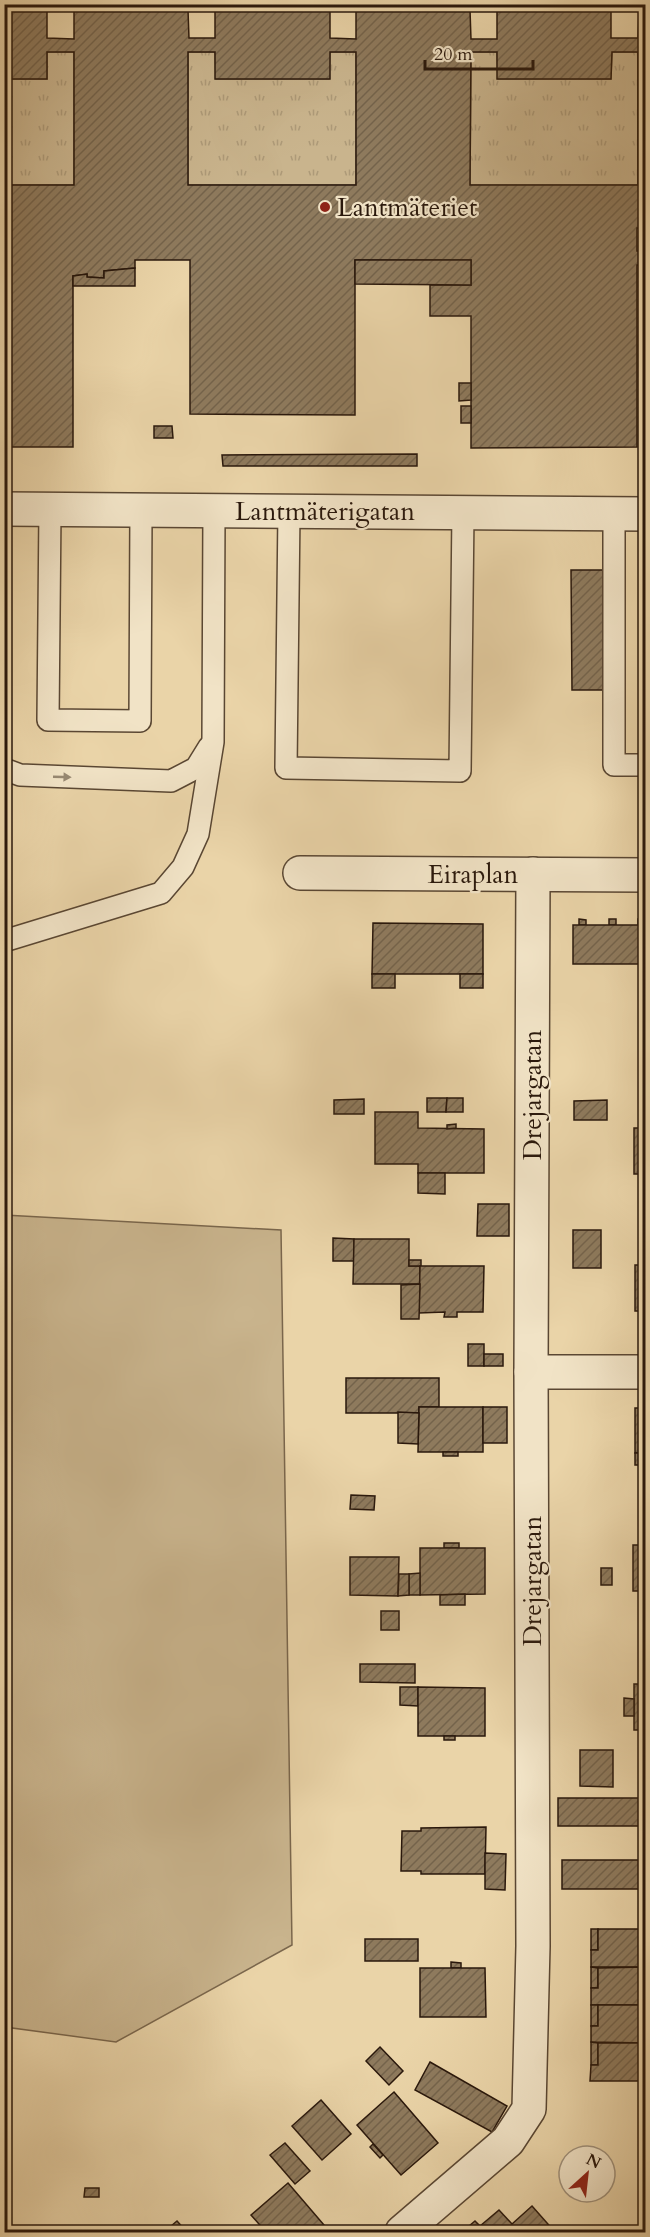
<svg xmlns="http://www.w3.org/2000/svg" width="650" height="2237" font-family="Cardo,serif">
  <style>
    .grass { fill: #c9b48d; stroke: #7a664c; stroke-width: 1.5 }
    .forest { fill: url(#forest-firs); stroke: #7a664c; stroke-width: 1.5 }
    .park { fill: url(#park-tufts); stroke: #7a664c; stroke-width: 1.5 }
    .building { fill: url(#building-hatch); stroke: #2a180c; stroke-width: 1.5; fill-rule: evenodd }
    .lines { fill: none; stroke-linecap: round; stroke-linejoin: round }
    .lane-casing { stroke: #5a4733; stroke-width: 24 }
    .street-casing { stroke: #5a4733; stroke-width: 36 }
    .lane { stroke: #f1e3c6; stroke-width: 21 }
    .street { stroke: #f1e3c6; stroke-width: 33 }
    .oneway { fill: #978872 }
    .poi-dot { fill: #8f2418; stroke: #f1e3c6; stroke-width: 2 }
    .labels { text-anchor: middle; dominant-baseline: central; stroke-width: 4.5; stroke-linejoin: round; paint-order: stroke }
    .poi-label { font-size: 26px; fill: #2a180c; stroke: #f1e3c6; text-anchor: start }
    .street-label { font-size: 26px; fill: #2a180c; stroke: #f1e3c6 }
  </style>
  <defs>
    <pattern id="forest-firs" width="22" height="20" patternUnits="userSpaceOnUse" patternTransform="scale(1.5)"><rect width="22" height="20" fill="#c9b48d"/><path d="M5 1l3.5 6h-7zM16 11l3.5 6h-7z" fill="#ad9a78"/></pattern>
    <pattern id="park-tufts" width="24" height="20" patternUnits="userSpaceOnUse" patternTransform="scale(1.5)"><rect width="24" height="20" fill="#c9b48d"/><path d="M3 7l-1-3M5 7V3M7 7l1-3M15 17l-1-3M17 17v-4M19 17l1-3" fill="none" stroke="#ad9a78"/></pattern>
    <pattern id="building-hatch" width="6" height="6" patternUnits="userSpaceOnUse" patternTransform="scale(1.5)"><rect width="6" height="6" fill="#8e7a5d"/><path d="M-1 1l2-2M0 6l6-6M5 7l2-2" fill="none" stroke="#74634b"/></pattern>
  </defs>
  <rect width="100%" height="100%" fill="#ead4a8"/>
  <filter id="stains"><feTurbulence type="fractalNoise" baseFrequency=".00333" numOctaves="4"/><feColorMatrix values="0 0 0 0 .2 0 0 0 0 .09 0 0 0 0 .02 0 0 0 .5 -.17"/></filter>
  <radialGradient id="worn" r=".72"><stop offset=".6" stop-color="#630" stop-opacity="0"/><stop offset="1" stop-color="#630" stop-opacity=".3"/></radialGradient>
  <path class="grass" d="M4,1215L281,1230L292,1945L116,2042L5,2027L9,1780L4,1763Z"/>
  <path class="forest" d="M5,1763L9,1780L5,1966Z"/>
  <g class="park">
    <path d="M47,52H74V185H5V79H47Z"/>
    <path d="M188,52H215L216,79H329L330,52H356V185H188Z"/>
    <path d="M471,52H497L498,79H611L612,52H638V185H470Z"/>
  </g>
  <g class="building">
    <path d="M4,4H47V38L74,39V10H188L189,38H215V4H330V38L356,39V11L470,10L471,39H497V4H611V38H638L639,10H646V228H637V251H641V265H637V447L471,448V316H430V285H471V260H355V415L190,414V260H135V268L104,271V278L87,277V274L73,276V447H4V185H74V52H47V79H4ZM188,52H215V79H330V52H356V185H188ZM471,52H497V79H611L612,52H638V185H470Z"/>
    <path d="M355,260H471V285L355,284Z"/>
    <path d="M135,268V286H73V276L87,274V277L104,278V271Z"/>
    <path d="M459,383H471V400L459,401Z"/>
    <rect x="461" y="406" width="10" height="17"/>
    <path d="M154,426H172L173,438H154Z"/>
    <path d="M417,454V466H223L222,455Z"/>
    <path d="M571,570H605V690H572Z"/>
    <path d="M579,919L586,920V925H579Z"/>
    <rect x="609" y="919" width="7" height="6"/>
    <rect x="638" y="919" width="7" height="6"/>
    <path d="M373,923L483,924V974H372Z"/>
    <rect x="573" y="925" width="73" height="39"/>
    <rect x="372" y="974" width="23" height="14"/>
    <rect x="460" y="974" width="23" height="14"/>
    <path d="M427,1098H447L446,1112H427Z"/>
    <path d="M447,1098H463V1112H446Z"/>
    <path d="M364,1099V1114H334V1100Z"/>
    <path d="M607,1100V1120H574V1101Z"/>
    <path d="M375,1112H418V1128L484,1129V1173H418V1164H375Z"/>
    <path d="M456,1124V1128L447,1129V1125Z"/>
    <rect x="634" y="1128" width="12" height="46"/>
    <path d="M418,1173H445V1194L418,1193Z"/>
    <path d="M478,1204H509V1236H477Z"/>
    <rect x="573" y="1230" width="28" height="38"/>
    <path d="M333,1238L354,1239V1261H333Z"/>
    <path d="M354,1239H409V1266H420V1284H353Z"/>
    <rect x="409" y="1260" width="12" height="6"/>
    <rect x="635" y="1265" width="11" height="46"/>
    <path d="M420,1266H484L483,1312H457V1317H444L445,1312L419,1313Z"/>
    <path d="M420,1284L419,1319H401V1285Z"/>
    <rect x="468" y="1344" width="16" height="22"/>
    <rect x="484" y="1354" width="19" height="12"/>
    <path d="M346,1378H439V1407H419V1413H346Z"/>
    <path d="M419,1407H483V1452H418Z"/>
    <rect x="483" y="1407" width="24" height="36"/>
    <rect x="635" y="1408" width="11" height="45"/>
    <path d="M398,1412L419,1413L418,1444L398,1443Z"/>
    <rect x="443" y="1452" width="15" height="4"/>
    <rect x="635" y="1453" width="11" height="12"/>
    <path d="M351,1495L375,1496L374,1510L350,1509Z"/>
    <rect x="444" y="1543" width="15" height="5"/>
    <rect x="633" y="1545" width="13" height="46"/>
    <path d="M420,1548H485V1594L420,1595Z"/>
    <path d="M350,1557H399L398,1596L350,1595Z"/>
    <rect x="601" y="1568" width="11" height="17"/>
    <path d="M420,1573V1595H409V1574Z"/>
    <path d="M399,1574H409V1595L398,1596Z"/>
    <path d="M465,1594V1605H440V1595Z"/>
    <rect x="381" y="1611" width="18" height="19"/>
    <path d="M360,1664H415V1683L360,1682Z"/>
    <rect x="634" y="1684" width="12" height="46"/>
    <path d="M400,1687H418V1706L400,1705Z"/>
    <path d="M418,1687L485,1688V1736H418Z"/>
    <path d="M624,1698L634,1699V1716H624Z"/>
    <rect x="444" y="1736" width="11" height="4"/>
    <path d="M580,1750H613V1787L580,1786Z"/>
    <rect x="558" y="1798" width="88" height="28"/>
    <path d="M486,1827L485,1874H421V1871H401L402,1831H421V1828Z"/>
    <path d="M485,1853L506,1854L505,1890L485,1889Z"/>
    <rect x="562" y="1860" width="84" height="29"/>
    <rect x="591" y="1929" width="7" height="21"/>
    <path d="M598,1929H646V1967H591V1950H598Z"/>
    <rect x="365" y="1939" width="53" height="22"/>
    <path d="M451,1962L461,1963V1968H451Z"/>
    <path d="M591,1967L598,1968V1988H591Z"/>
    <path d="M646,1967V2005H591V1988H598V1968Z"/>
    <path d="M420,1968H485L486,2017H420Z"/>
    <rect x="591" y="2005" width="7" height="21"/>
    <path d="M598,2005H646V2043L591,2042V2026H598Z"/>
    <path d="M591,2042L598,2043V2065H591Z"/>
    <path d="M598,2043H646V2081H590L591,2065H598Z"/>
    <path d="M380,2047L403,2071L389,2085L366,2061Z"/>
    <path d="M430,2062L507,2106L492,2132L415,2090Z"/>
    <path d="M394,2092L438,2143L401,2175L357,2125Z"/>
    <path d="M321,2100L351,2134L322,2160L292,2126Z"/>
    <path d="M285,2143L310,2171L295,2184L270,2155Z"/>
    <path d="M373,2144L383,2155L380,2158L370,2147Z"/>
    <path d="M288,2183L330,2232H266L251,2215Z"/>
    <path d="M85,2188H99V2197H84Z"/>
    <path d="M532,2206L555,2232H473L499,2210L512,2224Z"/>
    <path d="M177,2221L187,2232H164Z"/>
    <path d="M475,2221L480,2226L473,2232H462Z"/>
  </g>
  <g class="lines">
    <defs>
      <g id="lane">
        <path d="M50,509L48,720L140,721L141,510"/>
        <path d="M289,511L286,768L460,771L463,512"/>
        <path d="M614,514V765H646"/>
        <path d="M4,769L20,775L171,781L196,768L209,747"/>
        <path d="M4,941L161,893L183,867L198,834L213,742L214,510"/>
      </g>
      <g id="street">
        <path d="M4,509L646,514"/>
        <path d="M300,873L646,875"/>
        <path d="M531,1372H646"/>
        <path d="M402,2232L508,2141L529,2109L533,1946L531,1372L533,874"/>
      </g>
    </defs>
    <use href="#lane" class="lane-casing"/>
    <use href="#street" class="street-casing"/>
    <use href="#lane" class="lane"/>
    <use href="#street" class="street"/>
  </g>
  <defs><path id="oneway-solid" d="M-6-.8H1V-3.2L6.5 0L1 3.2V.8H-6Z" transform="scale(1.5)"/></defs>
  <use class="oneway" href="#oneway-solid" transform="translate(62 777) rotate(2)"/>
  <circle class="poi-dot" cx="325" cy="207" r="6"/>
  <g class="labels">
    <g class="poi-label">
      <text x="337" y="207">Lantmäteriet</text>
    </g>
    <g class="street-label">
      <text x="325" y="511">Lantmäterigatan</text>
      <text x="473" y="874">Eiraplan</text>
      <text transform="translate(532 1095) rotate(-90)">Drejargatan</text>
      <text transform="translate(532 1581) rotate(-90)">Drejargatan</text>
    </g>
  </g>
  <rect width="650" height="2237" fill="none" stroke="#ead4a8" stroke-width="24"/>
  <rect x="6" y="6" width="638" height="2225" fill="none" stroke="#2a180c" stroke-width="3"/>
  <rect x="12" y="12" width="626" height="2213" fill="none" stroke="#2a180c" stroke-width="1.5"/>
  <g transform="translate(587 2174) rotate(27)"><circle r="28" fill="#f1e3c6" stroke="#a1927c" stroke-width="1.5"/>
  <path d="M0-4.5L10 22L0 15L-10 22Z" fill="#8f2418"/>
  <text y="-9" font-size="16" font-weight="bold" text-anchor="middle" fill="#2a180c">N</text>
  </g>
  <path d="M425 60v9h108v-9" fill="none" stroke="#2a180c" stroke-width="3"/>
  <text x="434" y="60" font-size="18" fill="#2a180c" stroke="#f1e3c6" stroke-width="4.5" paint-order="stroke">20 m</text>
  <rect width="100%" height="100%" filter="url(#stains)"/>
  <rect width="100%" height="100%" fill="url(#worn)"/>
</svg>
